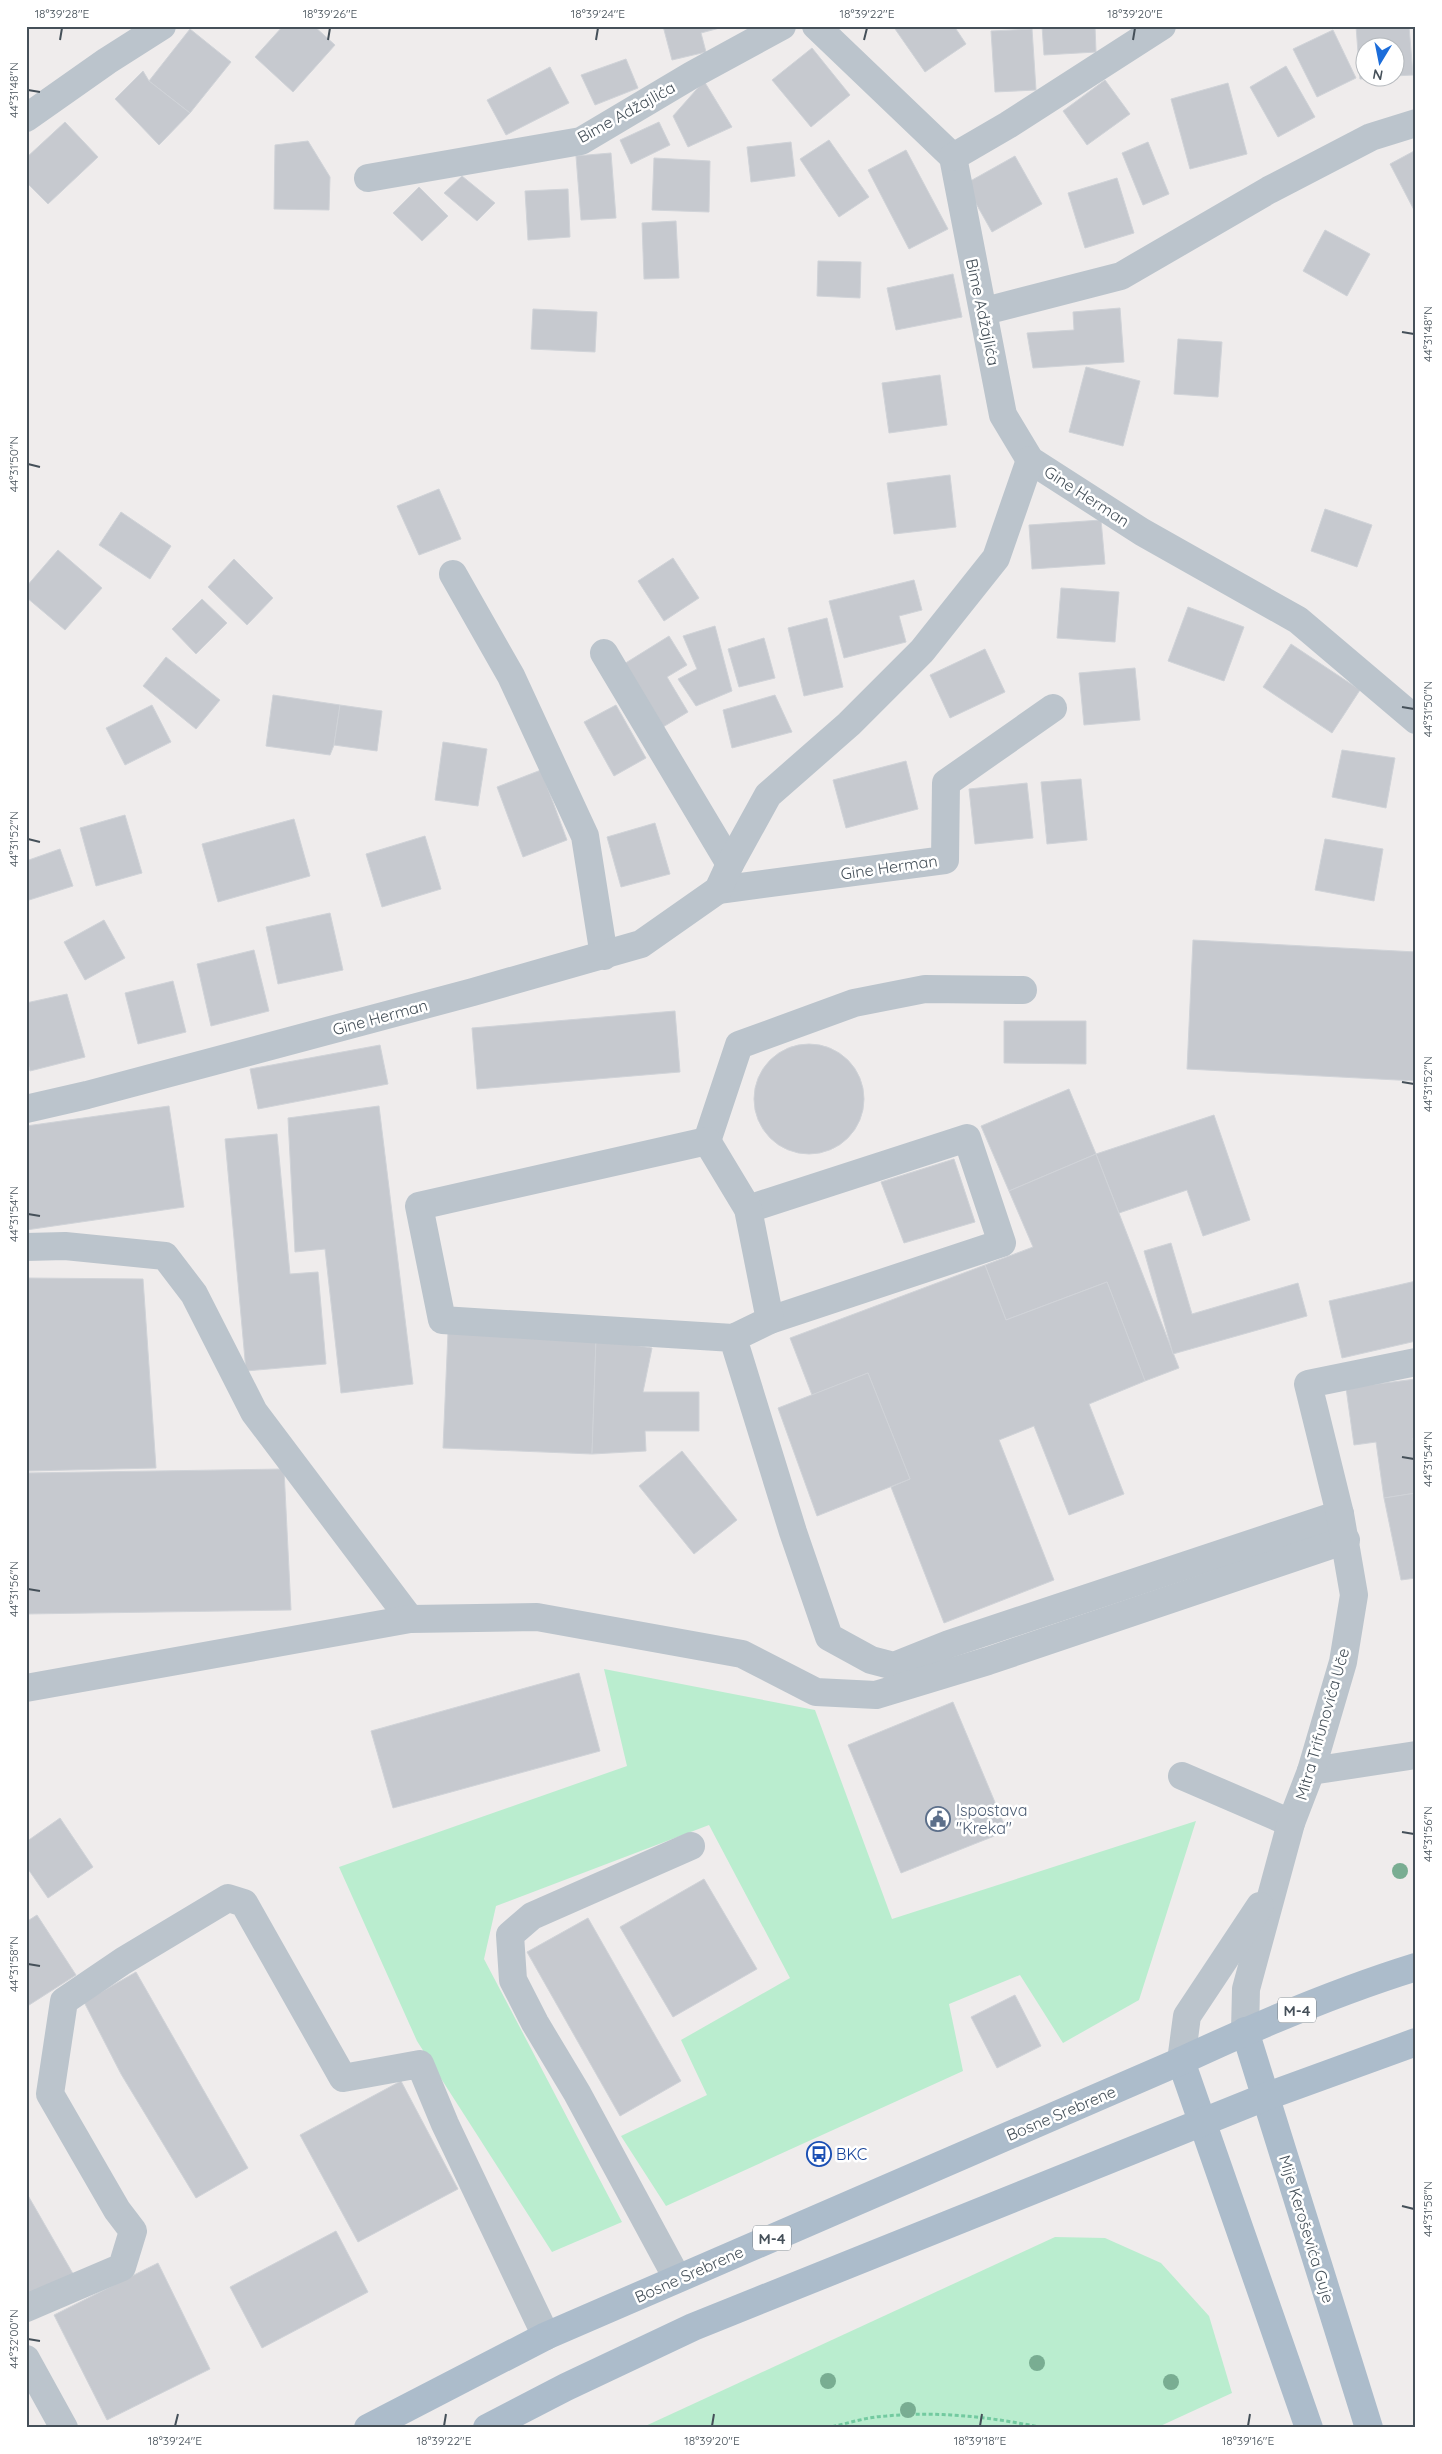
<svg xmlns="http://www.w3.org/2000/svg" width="1442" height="2454" font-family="Quicksand,sans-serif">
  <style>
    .green { fill: #baedcf }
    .building { fill: #c6c9cf; stroke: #d0d3d8 }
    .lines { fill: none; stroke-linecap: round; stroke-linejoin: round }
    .path { stroke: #73caa0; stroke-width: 3; stroke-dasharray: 4 2.5; stroke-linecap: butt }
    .minor { stroke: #bbc4cc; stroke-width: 28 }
    .major { stroke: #acbccb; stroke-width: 28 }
    .tree { fill: #79ad92 }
    .ticks { fill: none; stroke: #455059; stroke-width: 2 }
    .labels { text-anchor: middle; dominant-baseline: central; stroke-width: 5; stroke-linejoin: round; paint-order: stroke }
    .shield { fill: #fff; stroke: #7d848b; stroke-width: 1 }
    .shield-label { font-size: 15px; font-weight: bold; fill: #455059 }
    .street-label { font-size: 16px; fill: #455059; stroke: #fff }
    .service-label { font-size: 16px; fill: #4e5e75; stroke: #fff; text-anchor: start }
    .transit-label { font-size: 16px; fill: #164399; stroke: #fff; text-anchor: start }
    .neatline { fill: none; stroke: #455059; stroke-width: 2 }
    .ticks-label { font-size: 12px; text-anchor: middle; fill: #455059 }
  </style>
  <rect width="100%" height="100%" fill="#efecec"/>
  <g class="green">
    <path d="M604,1669L815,1710L892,1919L1196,1821L1139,2000L1063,2043L1020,1975L949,2004L963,2071L666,2206L621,2136L707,2095L681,2040L790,1978L709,1825L496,1906L484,1959L622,2222L552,2252L417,2041L339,1867L627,1766Z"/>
    <path d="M1055,2237L1105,2238L1161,2263L1209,2316L1232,2393L1156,2428H641Z"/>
  </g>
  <g class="building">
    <path d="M283,26H314L335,45L293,92L255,57Z"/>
    <path d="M663,26H727L701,33L706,52L672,60Z"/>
    <path d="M893,26H954L966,44L925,72Z"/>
    <path d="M1042,26H1095L1096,52L1044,55Z"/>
    <path d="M1356,26H1409L1413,75L1394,76V48H1364V78H1377L1360,79Z"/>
    <path d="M190,29L231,62L190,113L149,81Z"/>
    <path d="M1032,29L1036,90L995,92L991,31Z"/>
    <path d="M1333,30L1356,78L1317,97L1293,49Z"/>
    <path d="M812,48L850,95L811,127L772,80Z"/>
    <path d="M626,59L638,88L595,105L581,75Z"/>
    <path d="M1286,66L1315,117L1278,137L1250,87Z"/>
    <path d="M550,67L569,103L506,135L487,100Z"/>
    <path d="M143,71L149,81L190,113L159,145L115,99Z"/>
    <path d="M1105,80L1130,114L1087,145L1063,111Z"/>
    <path d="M704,81L732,127L688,147L673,116Z"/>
    <path d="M1228,83L1247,154L1190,169L1171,99Z"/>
    <path d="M65,122L98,157L48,204L26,182V158Z"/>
    <path d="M659,122L670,145L631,164L620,140Z"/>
    <path d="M829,140L869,197L839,217L800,159Z"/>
    <path d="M308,141L330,177L329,210L274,209L275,145Z"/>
    <path d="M791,142L795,176L751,182L747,147Z"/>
    <path d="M1148,142L1169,194L1143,205L1122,153Z"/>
    <path d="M906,150L948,229L909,249L868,170Z"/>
    <path d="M1416,150V209L1414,210L1390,164Z"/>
    <path d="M611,153L616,218L581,220L576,156Z"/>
    <path d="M1015,156L1042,204L992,232L965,184Z"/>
    <path d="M654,158L710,161L709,212L652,210Z"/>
    <path d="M462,176L495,203L477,221L444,193Z"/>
    <path d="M1117,178L1134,233L1085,248L1068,193Z"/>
    <path d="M419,187L448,216L422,241L393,213Z"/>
    <path d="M568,189L570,237L528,240L525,191Z"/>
    <path d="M676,221L679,278L644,279L642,223Z"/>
    <path d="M1325,230L1370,254L1347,296L1303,271Z"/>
    <path d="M818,261L861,262L860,298L817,296Z"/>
    <path d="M953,274L962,317L896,330L887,288Z"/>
    <path d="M1120,308L1124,362L1033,368L1027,333L1074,330L1073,312Z"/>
    <path d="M533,309L597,312L595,352L531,349Z"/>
    <path d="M1178,339L1222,342L1218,397L1174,394Z"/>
    <path d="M1086,367L1140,381L1123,446L1069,432Z"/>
    <path d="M940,375L947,425L889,433L882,383Z"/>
    <path d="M950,475L956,527L894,534L887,483Z"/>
    <path d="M439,489L461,539L419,555L397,506Z"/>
    <path d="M1325,509L1372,525L1357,567L1311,551Z"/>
    <path d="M121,512L171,546L150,579L99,545Z"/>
    <path d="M1101,520L1105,564L1032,569L1029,525Z"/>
    <path d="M58,550L102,588L65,630L26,597V587Z"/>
    <path d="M673,558L699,598L664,621L638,581Z"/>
    <path d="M234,559L273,598L247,625L208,587Z"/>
    <path d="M914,580L922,610L899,616L906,642L844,658L829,601Z"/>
    <path d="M1061,588L1119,592L1115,642L1057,638Z"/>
    <path d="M202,599L227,623L196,654L172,629Z"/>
    <path d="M1188,607L1244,627L1224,681L1168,661Z"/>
    <path d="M827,618L843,687L804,696L788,628Z"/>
    <path d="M715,626L732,691L696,706L678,679L697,669L683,636Z"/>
    <path d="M669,636L687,665L667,677L688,712L663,727L624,664Z"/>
    <path d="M764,638L775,678L739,687L728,649Z"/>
    <path d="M1291,644L1360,690L1332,733L1263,687Z"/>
    <path d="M985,649L1005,692L950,718L930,675Z"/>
    <path d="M166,657L220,700L196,729L143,686Z"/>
    <path d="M1135,668L1140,720L1084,725L1079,673Z"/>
    <path d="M273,695L340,705L334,745L330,755L266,746Z"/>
    <path d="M775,695L792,732L732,748L723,710Z"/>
    <path d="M152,705L171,742L125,765L106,728Z"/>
    <path d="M340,705L382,711L377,751L334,745Z"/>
    <path d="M616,705L646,758L614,776L584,722Z"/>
    <path d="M443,742L487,749L478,806L435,800Z"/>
    <path d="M1342,750L1395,758L1386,808L1332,797Z"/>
    <path d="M906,761L918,809L846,828L833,780Z"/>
    <path d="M541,770L567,840L523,857L497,787Z"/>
    <path d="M1081,779L1087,840L1047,844L1041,782Z"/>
    <path d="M1027,783L1033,838L975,844L969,789Z"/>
    <path d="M125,815L142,873L96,886L80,828Z"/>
    <path d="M294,819L310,876L218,902L202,844Z"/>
    <path d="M655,823L670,874L621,887L607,837Z"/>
    <path d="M425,836L441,889L382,907L366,854Z"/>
    <path d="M1325,839L1383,849L1374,901L1315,890Z"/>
    <path d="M60,849L73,886L26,901V861Z"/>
    <path d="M330,913L343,970L278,984L266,927Z"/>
    <path d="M104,920L125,958L85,980L64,942Z"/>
    <path d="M1193,940L1416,952V1081L1187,1069Z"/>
    <path d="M254,950L269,1011L211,1026L197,964Z"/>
    <path d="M173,981L186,1032L138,1044L125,993Z"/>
    <path d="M67,994L85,1057L30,1071L26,1054V1003Z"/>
    <path d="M675,1011L680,1072L477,1089L472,1028Z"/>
    <path d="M1004,1021H1086V1064L1004,1063Z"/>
    <circle cx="809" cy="1099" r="55"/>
    <path d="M380,1045L388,1084L258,1109L250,1069Z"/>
    <path d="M1069,1089L1096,1154L1009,1191L981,1126Z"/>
    <path d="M169,1106L184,1207L26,1230V1126Z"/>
    <path d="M379,1106L413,1384L341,1393L325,1249L295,1252L288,1118Z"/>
    <path d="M1214,1115L1250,1220L1203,1236L1187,1190L1119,1213L1096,1154Z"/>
    <path d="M277,1134L290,1274L318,1272L326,1364L246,1371L225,1139Z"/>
    <path d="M1096,1154L1179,1368L1145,1381L1107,1282L1006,1320L985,1265L1033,1247L1009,1191Z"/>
    <path d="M954,1159L975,1222L904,1243L881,1182Z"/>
    <path d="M1171,1243L1192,1314L1298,1283L1307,1316L1173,1354L1144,1251Z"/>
    <path d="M985,1265L1006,1320L1107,1282L1145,1381L1089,1404L1124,1494L1069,1515L1034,1426L999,1440L1054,1580L944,1623L891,1487L910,1479L868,1373L812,1395L790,1338Z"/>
    <path d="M26,1278L143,1279L156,1468L26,1471Z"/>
    <path d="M1416,1281V1341L1342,1358L1329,1301Z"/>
    <path d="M448,1332L596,1339L592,1454L443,1448Z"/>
    <path d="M596,1339L652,1348L643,1392H699V1431H645L646,1451L592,1454Z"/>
    <path d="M868,1373L910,1479L817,1516L778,1408Z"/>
    <path d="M1416,1379V1438H1413L1416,1461V1493L1384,1498L1376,1442L1354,1445L1346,1388Z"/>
    <path d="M1413,1438H1416V1461Z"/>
    <path d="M682,1451L737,1520L694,1554L639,1486Z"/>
    <path d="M284,1469L291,1610L26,1614V1473Z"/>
    <path d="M1416,1493V1578L1401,1580L1384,1498Z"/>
    <path d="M579,1673L600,1751L393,1808L371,1731Z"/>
    <path d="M953,1702L1007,1831L901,1873L848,1745Z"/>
    <path d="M60,1818L93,1867L48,1898L26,1866V1842Z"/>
    <path d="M704,1879L757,1969L673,2017L620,1927Z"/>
    <path d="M37,1915L76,1975L26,2007V1922Z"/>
    <path d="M588,1918L681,2081L620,2116L527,1952Z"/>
    <path d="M136,1972L248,2168L196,2198L121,2074L84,2002Z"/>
    <path d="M1015,1995L1041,2046L997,2068L971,2017Z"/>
    <path d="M401,2081L458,2189L358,2242L300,2135Z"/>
    <path d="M26,2192L76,2279L26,2300Z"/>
    <path d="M336,2231L368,2292L262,2348L230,2287Z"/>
    <path d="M158,2263L210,2369L107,2420L54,2315Z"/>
  </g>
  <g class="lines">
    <path class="path" d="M826,2428C846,2424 866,2417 886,2416C939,2411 992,2417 1044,2428"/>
    <g class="minor">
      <path d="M816,26L953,157L1003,415L1030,460L1142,532L1298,620L1416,720"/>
      <path d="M26,118L107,61L162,26"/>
      <path d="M953,157L1008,125L1162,26"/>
      <path d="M368,178L581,141L692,75L782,26"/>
      <path d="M985,311L1121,276L1269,190L1371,137L1416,123"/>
      <path d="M453,574L511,676L585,836L604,956"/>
      <path d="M604,653L730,864"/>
      <path d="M718,890L945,860L946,783L1053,708"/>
      <path d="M26,1109L87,1095L473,992L641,944L718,890L730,864L768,795L849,724L922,651L996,558L1030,460"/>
      <path d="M707,1141L739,1045L854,1003L925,989L1023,990"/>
      <path d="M748,1209L967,1138L1002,1243L770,1320"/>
      <path d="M26,1247L65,1246L165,1256L194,1294L254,1412L410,1619"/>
      <path d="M733,1338L442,1320L419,1206L707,1141L748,1209L770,1320L733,1338L793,1532L829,1637L871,1660L894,1666L949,1644L1340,1514"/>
      <path d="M26,1688L410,1619L537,1617L742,1654L816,1692L876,1695L988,1661L1346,1540"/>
      <path d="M1311,1771L1416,1755"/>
      <path d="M1182,1776L1291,1823"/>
      <path d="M1245,2031L1246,1989L1291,1823L1311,1771L1343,1662L1354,1595L1340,1514L1308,1384L1416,1362"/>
      <path d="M1181,2061L1187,2016L1260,1906"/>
      <path d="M677,2278L577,2093L535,2023L513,1980L510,1935L532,1916L691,1846"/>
      <path d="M26,2308L122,2267L133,2231L117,2210L50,2094L64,2001L123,1961L228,1898L244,1903L343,2078L420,2064L445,2124L546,2336"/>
      <path d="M26,2359L64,2428"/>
    </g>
    <g class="major">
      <path d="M1245,2031L1369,2428"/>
      <path d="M1181,2061L1309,2428"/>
      <path d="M368,2428L546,2336L1181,2061C1258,2025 1335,1992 1416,1967"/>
      <path d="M487,2428L566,2387L693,2327L1265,2097L1416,2042"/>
    </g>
  </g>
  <g class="tree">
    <circle cx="1400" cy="1871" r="8"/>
    <circle cx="1037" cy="2363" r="8"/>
    <circle cx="828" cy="2381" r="8"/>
    <circle cx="1171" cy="2382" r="8"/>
    <circle cx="908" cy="2410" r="8"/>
  </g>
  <path class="ticks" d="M60,40L62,28M328,40L330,28M596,40L598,28M864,40L867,28M1133,40L1135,28M28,90L40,92M1402,332L1414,334M28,464L40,467M1402,707L1414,709M28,839L40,842M1402,1082L1414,1084M28,1214L40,1216M1402,1457L1414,1459M28,1589L40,1591M1402,1832L1414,1834M28,1964L40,1966M1402,2206L1414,2209M28,2339L40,2341M175,2426L178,2414M444,2426L446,2414M712,2426L714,2414M980,2426L982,2414M1248,2426L1250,2414"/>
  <defs>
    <symbol id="civic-ring" viewBox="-11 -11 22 22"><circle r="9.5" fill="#fff" stroke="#5c6f8a" stroke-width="1.5"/><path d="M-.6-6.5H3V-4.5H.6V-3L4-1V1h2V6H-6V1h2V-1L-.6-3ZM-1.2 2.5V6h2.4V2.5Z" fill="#5c6f8a"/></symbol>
    <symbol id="bus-ring" viewBox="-11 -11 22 22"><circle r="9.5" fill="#fff" stroke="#1a4fb4" stroke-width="1.5"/><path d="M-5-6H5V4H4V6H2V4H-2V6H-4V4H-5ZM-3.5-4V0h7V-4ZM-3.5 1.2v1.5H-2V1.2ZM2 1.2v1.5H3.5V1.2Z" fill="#1a4fb4"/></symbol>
  </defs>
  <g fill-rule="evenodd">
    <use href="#civic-ring" x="924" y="1805" width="28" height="28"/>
    <use href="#bus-ring" x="805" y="2140" width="28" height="28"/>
  </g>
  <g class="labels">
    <g class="shield">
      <rect x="1278" y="1997.5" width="38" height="25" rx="4"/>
      <rect x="753" y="2225.5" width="38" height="25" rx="4"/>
    </g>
    <g class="shield-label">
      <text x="1297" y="2010">M-4</text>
      <text x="772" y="2238">M-4</text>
    </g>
    <g class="street-label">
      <text transform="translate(626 112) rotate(-29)">Bime Adžajlića</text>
      <text transform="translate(983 312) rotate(78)">Bime Adžajlića</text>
      <text transform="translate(1087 496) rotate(33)">Gine Herman</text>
      <text transform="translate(889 867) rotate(-8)">Gine Herman</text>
      <text transform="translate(380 1017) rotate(-15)">Gine Herman</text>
      <text transform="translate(1322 1724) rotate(-74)">Mitra Trifunovića Uče</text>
      <text transform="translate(1061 2113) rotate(-23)">Bosne Srebrene</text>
      <text transform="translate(1307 2229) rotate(73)">Mije Keroševića Guje</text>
      <text transform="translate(689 2274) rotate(-24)">Bosne Srebrene</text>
    </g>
    <g class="service-label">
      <text x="956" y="1810">Ispostava<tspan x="956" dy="18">"Kreka"</tspan></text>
    </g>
    <g class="transit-label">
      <text x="836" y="2154">BKC</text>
    </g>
  </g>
  <rect width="1442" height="2454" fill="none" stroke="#ffffff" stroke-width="55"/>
  <g transform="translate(1380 62) rotate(190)"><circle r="24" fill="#ffffff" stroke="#b5b9bd"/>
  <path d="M0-4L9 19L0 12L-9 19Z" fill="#1c6dda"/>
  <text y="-8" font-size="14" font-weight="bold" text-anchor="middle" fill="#455059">N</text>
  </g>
  <rect x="28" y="28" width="1386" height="2398" class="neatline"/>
  <g class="ticks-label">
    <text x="62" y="18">18°39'28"E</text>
    <text x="330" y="18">18°39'26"E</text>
    <text x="598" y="18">18°39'24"E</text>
    <text x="867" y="18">18°39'22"E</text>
    <text x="1135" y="18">18°39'20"E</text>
    <text transform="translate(14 90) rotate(-90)" y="4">44°31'48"N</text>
    <text transform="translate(1428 334) rotate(-90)" y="4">44°31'48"N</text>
    <text transform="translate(14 464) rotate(-90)" y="4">44°31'50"N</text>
    <text transform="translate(1428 709) rotate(-90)" y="4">44°31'50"N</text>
    <text transform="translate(14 839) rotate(-90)" y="4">44°31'52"N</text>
    <text transform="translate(1428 1084) rotate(-90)" y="4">44°31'52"N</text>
    <text transform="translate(14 1214) rotate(-90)" y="4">44°31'54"N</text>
    <text transform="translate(1428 1459) rotate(-90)" y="4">44°31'54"N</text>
    <text transform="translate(14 1589) rotate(-90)" y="4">44°31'56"N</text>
    <text transform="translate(1428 1834) rotate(-90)" y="4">44°31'56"N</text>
    <text transform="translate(14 1964) rotate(-90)" y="4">44°31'58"N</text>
    <text transform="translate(1428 2209) rotate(-90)" y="4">44°31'58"N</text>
    <text transform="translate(14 2339) rotate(-90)" y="4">44°32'00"N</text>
    <text x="175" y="2445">18°39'24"E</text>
    <text x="444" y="2445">18°39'22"E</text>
    <text x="712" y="2445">18°39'20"E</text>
    <text x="980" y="2445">18°39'18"E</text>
    <text x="1248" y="2445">18°39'16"E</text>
  </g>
</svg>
